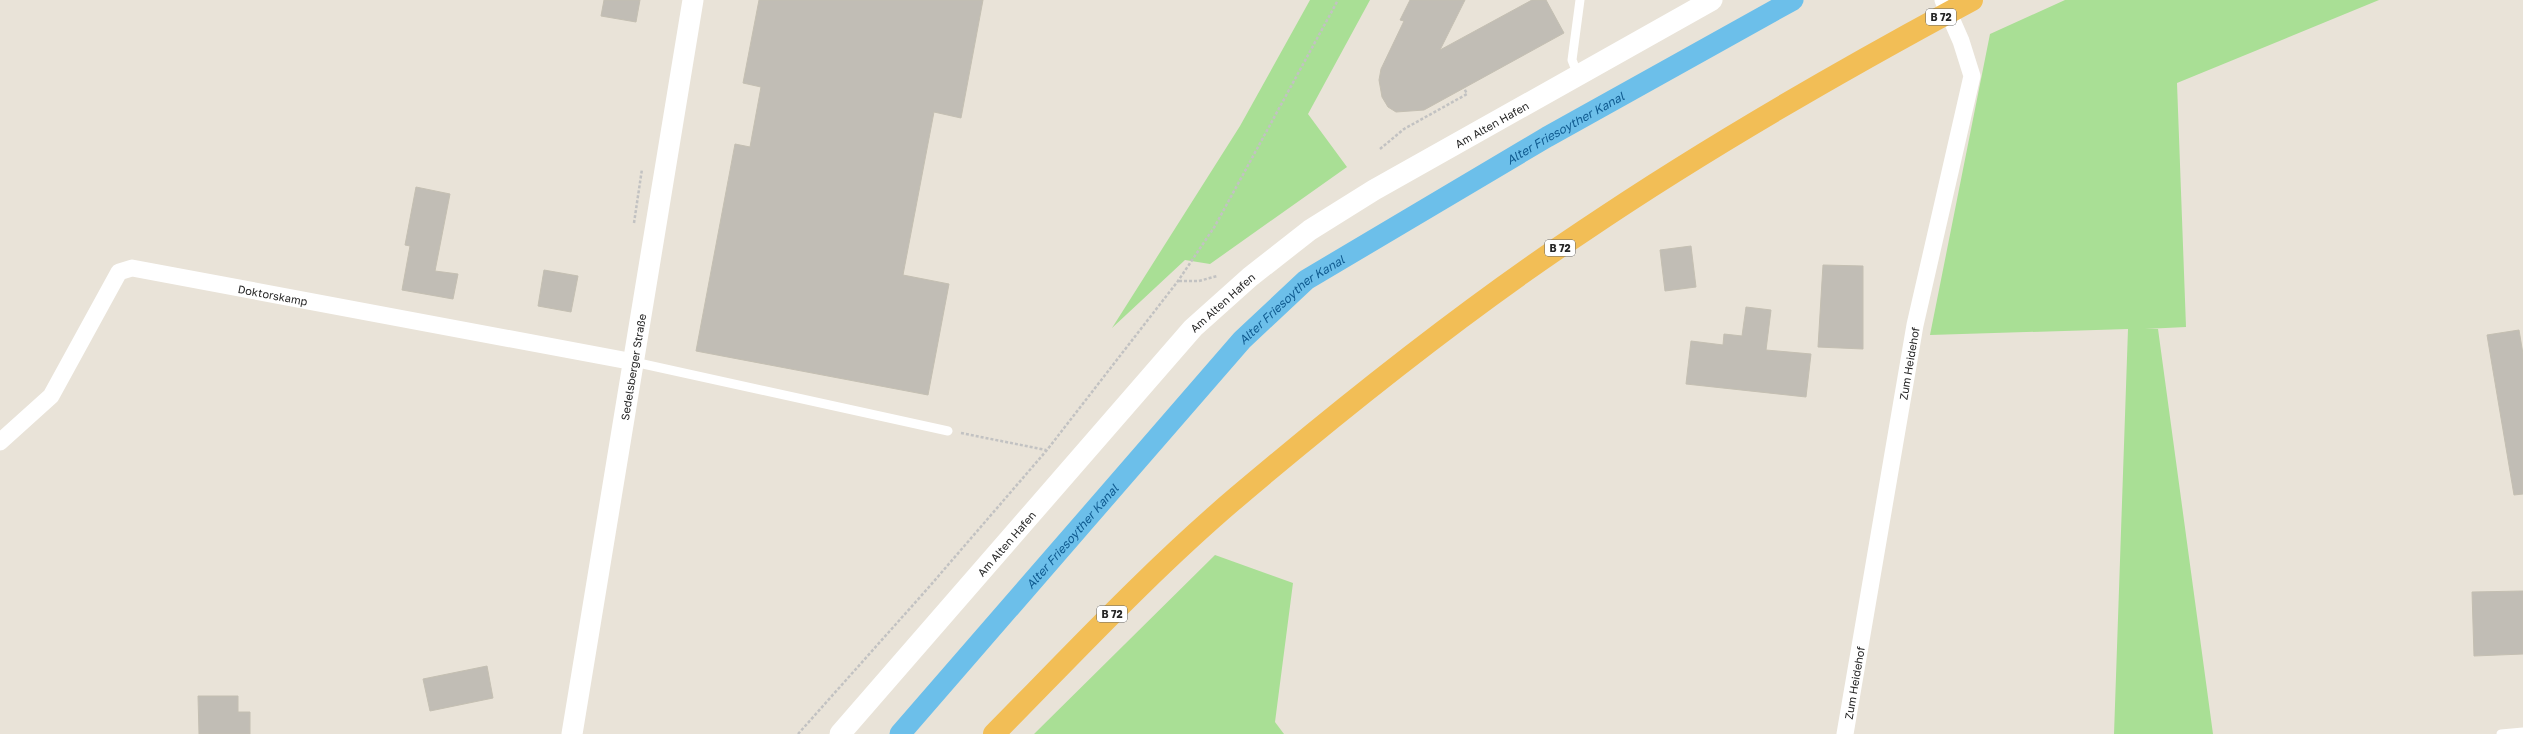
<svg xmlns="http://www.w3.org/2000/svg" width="2523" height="734" font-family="'Golos Text',sans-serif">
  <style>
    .green { fill: #a9df95 }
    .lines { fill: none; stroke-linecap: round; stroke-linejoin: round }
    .canal { stroke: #6cbfea; stroke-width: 21 }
    .building { fill: #c1bdb5; stroke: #c4bfb2 }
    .path { stroke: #c2c2c2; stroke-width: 2.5; stroke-dasharray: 3 2; stroke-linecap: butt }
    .service { stroke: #fff; stroke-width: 9 }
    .minor { stroke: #fff; stroke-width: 17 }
    .tertiary { stroke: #fff; stroke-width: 21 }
    .trunk { stroke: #f2be56; stroke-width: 22 }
    .labels { text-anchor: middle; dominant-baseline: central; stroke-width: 3; stroke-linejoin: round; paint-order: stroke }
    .shield { fill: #fff; stroke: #676767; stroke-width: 1 }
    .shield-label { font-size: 10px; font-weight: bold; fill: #262626 }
    .street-label { font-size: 11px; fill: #262626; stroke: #fff }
    .water-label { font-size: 12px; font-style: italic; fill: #105b90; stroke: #fff }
  </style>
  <rect width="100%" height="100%" fill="#e9e3d8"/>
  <g class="green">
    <path d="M1310,0H1370L1308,114L1347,167L1210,264L1185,260L1112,328L1240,126Z"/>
    <path d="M2065,0H2379L2177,83L2186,327L2145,329H2158L2213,734H2114L2128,329L1930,335L1990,34Z"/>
    <path d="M1215,555L1293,583L1275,722L1284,734H1034Z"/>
  </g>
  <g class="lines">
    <path class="canal" id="s1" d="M900,734L1242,340L1306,280L1547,137L1793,0"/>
  </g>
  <g class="building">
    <path d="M604,0H640L636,22L601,16Z"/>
    <path d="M759,0H983L961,118L934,112L903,275L949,284L928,395L696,351L735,144L750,147L761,87L743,83Z"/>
    <path d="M1410,0H1465L1440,50L1532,0H1546L1564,33L1424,110L1396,112L1388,107L1382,97L1379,80L1381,69L1404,21L1400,20Z"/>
    <path d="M416,187L450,194L435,271L458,274L453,299L402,290L410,246L405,245Z"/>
    <path d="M1691,246L1696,287L1665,291L1660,250Z"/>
    <path d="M1823,265L1863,266V349L1818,347Z"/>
    <path d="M544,270L578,276L571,312L538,306Z"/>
    <path d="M1746,307L1771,310L1766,350L1811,354L1806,397L1686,384L1691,341L1723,345L1724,334L1742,336Z"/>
    <path d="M2519,330L2523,354V494L2514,495L2487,335Z"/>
    <path d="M2523,591V654L2474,656L2472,592Z"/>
    <path d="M487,666L493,698L430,711L423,679Z"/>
    <path d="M198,696H238V712H250V734H199Z"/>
  </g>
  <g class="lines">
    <g class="path">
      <path d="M1380,149L1404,129L1467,94L1464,88"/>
      <path d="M634,223L642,169"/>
      <path d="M1179,281H1199L1217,276"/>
      <path d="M961,433L1046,450"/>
      <path d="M798,734L929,587L1047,450L1178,281L1215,226L1338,0"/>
    </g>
    <g class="service">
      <path d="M1578,75L1572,60L1580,0"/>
      <path d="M634,362L948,431"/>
      <path d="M2501,734L2523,732"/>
    </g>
    <g class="minor">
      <path id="s2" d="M0,442L51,396L119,272L132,268L634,362"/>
      <path id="s3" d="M1845,734L1915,325L1972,76L1961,41L1943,0"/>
    </g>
    <g class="tertiary">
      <path id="s4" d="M572,734L693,0"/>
      <path id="s5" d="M840,734L1193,328L1250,277L1310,230L1374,190L1712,0"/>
    </g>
    <path class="trunk" d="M994,734C1073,654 1151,570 1237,497C1348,403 1463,311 1585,230C1709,146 1840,71 1972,0"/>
  </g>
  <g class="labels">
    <g class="shield">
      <rect x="1926" y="9" width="30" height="16" rx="3"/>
      <rect x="1545" y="240" width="30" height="16" rx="3"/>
      <rect x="1097" y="606" width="30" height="16" rx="3"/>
    </g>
    <g class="shield-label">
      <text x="1941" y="17">B 72</text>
      <text x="1560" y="248">B 72</text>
      <text x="1112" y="614">B 72</text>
    </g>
    <g class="street-label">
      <text stroke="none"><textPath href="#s5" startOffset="901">Am Alten Hafen</textPath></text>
      <text stroke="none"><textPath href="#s2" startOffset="367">Doktorskamp</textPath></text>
      <text stroke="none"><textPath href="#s5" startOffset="577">Am Alten Hafen</textPath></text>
      <text stroke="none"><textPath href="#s3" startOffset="376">Zum Heidehof</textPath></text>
      <text stroke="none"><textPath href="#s4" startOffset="372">Sedelsberger Straße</textPath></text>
      <text stroke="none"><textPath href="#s5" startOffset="253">Am Alten Hafen</textPath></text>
      <text stroke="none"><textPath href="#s3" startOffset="52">Zum Heidehof</textPath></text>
    </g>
    <g class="water-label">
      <text stroke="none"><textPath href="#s1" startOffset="910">Alter Friesoyther Kanal</textPath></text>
      <text stroke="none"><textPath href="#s1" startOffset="586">Alter Friesoyther Kanal</textPath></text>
      <text stroke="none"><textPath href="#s1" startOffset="262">Alter Friesoyther Kanal</textPath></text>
    </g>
  </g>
</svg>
